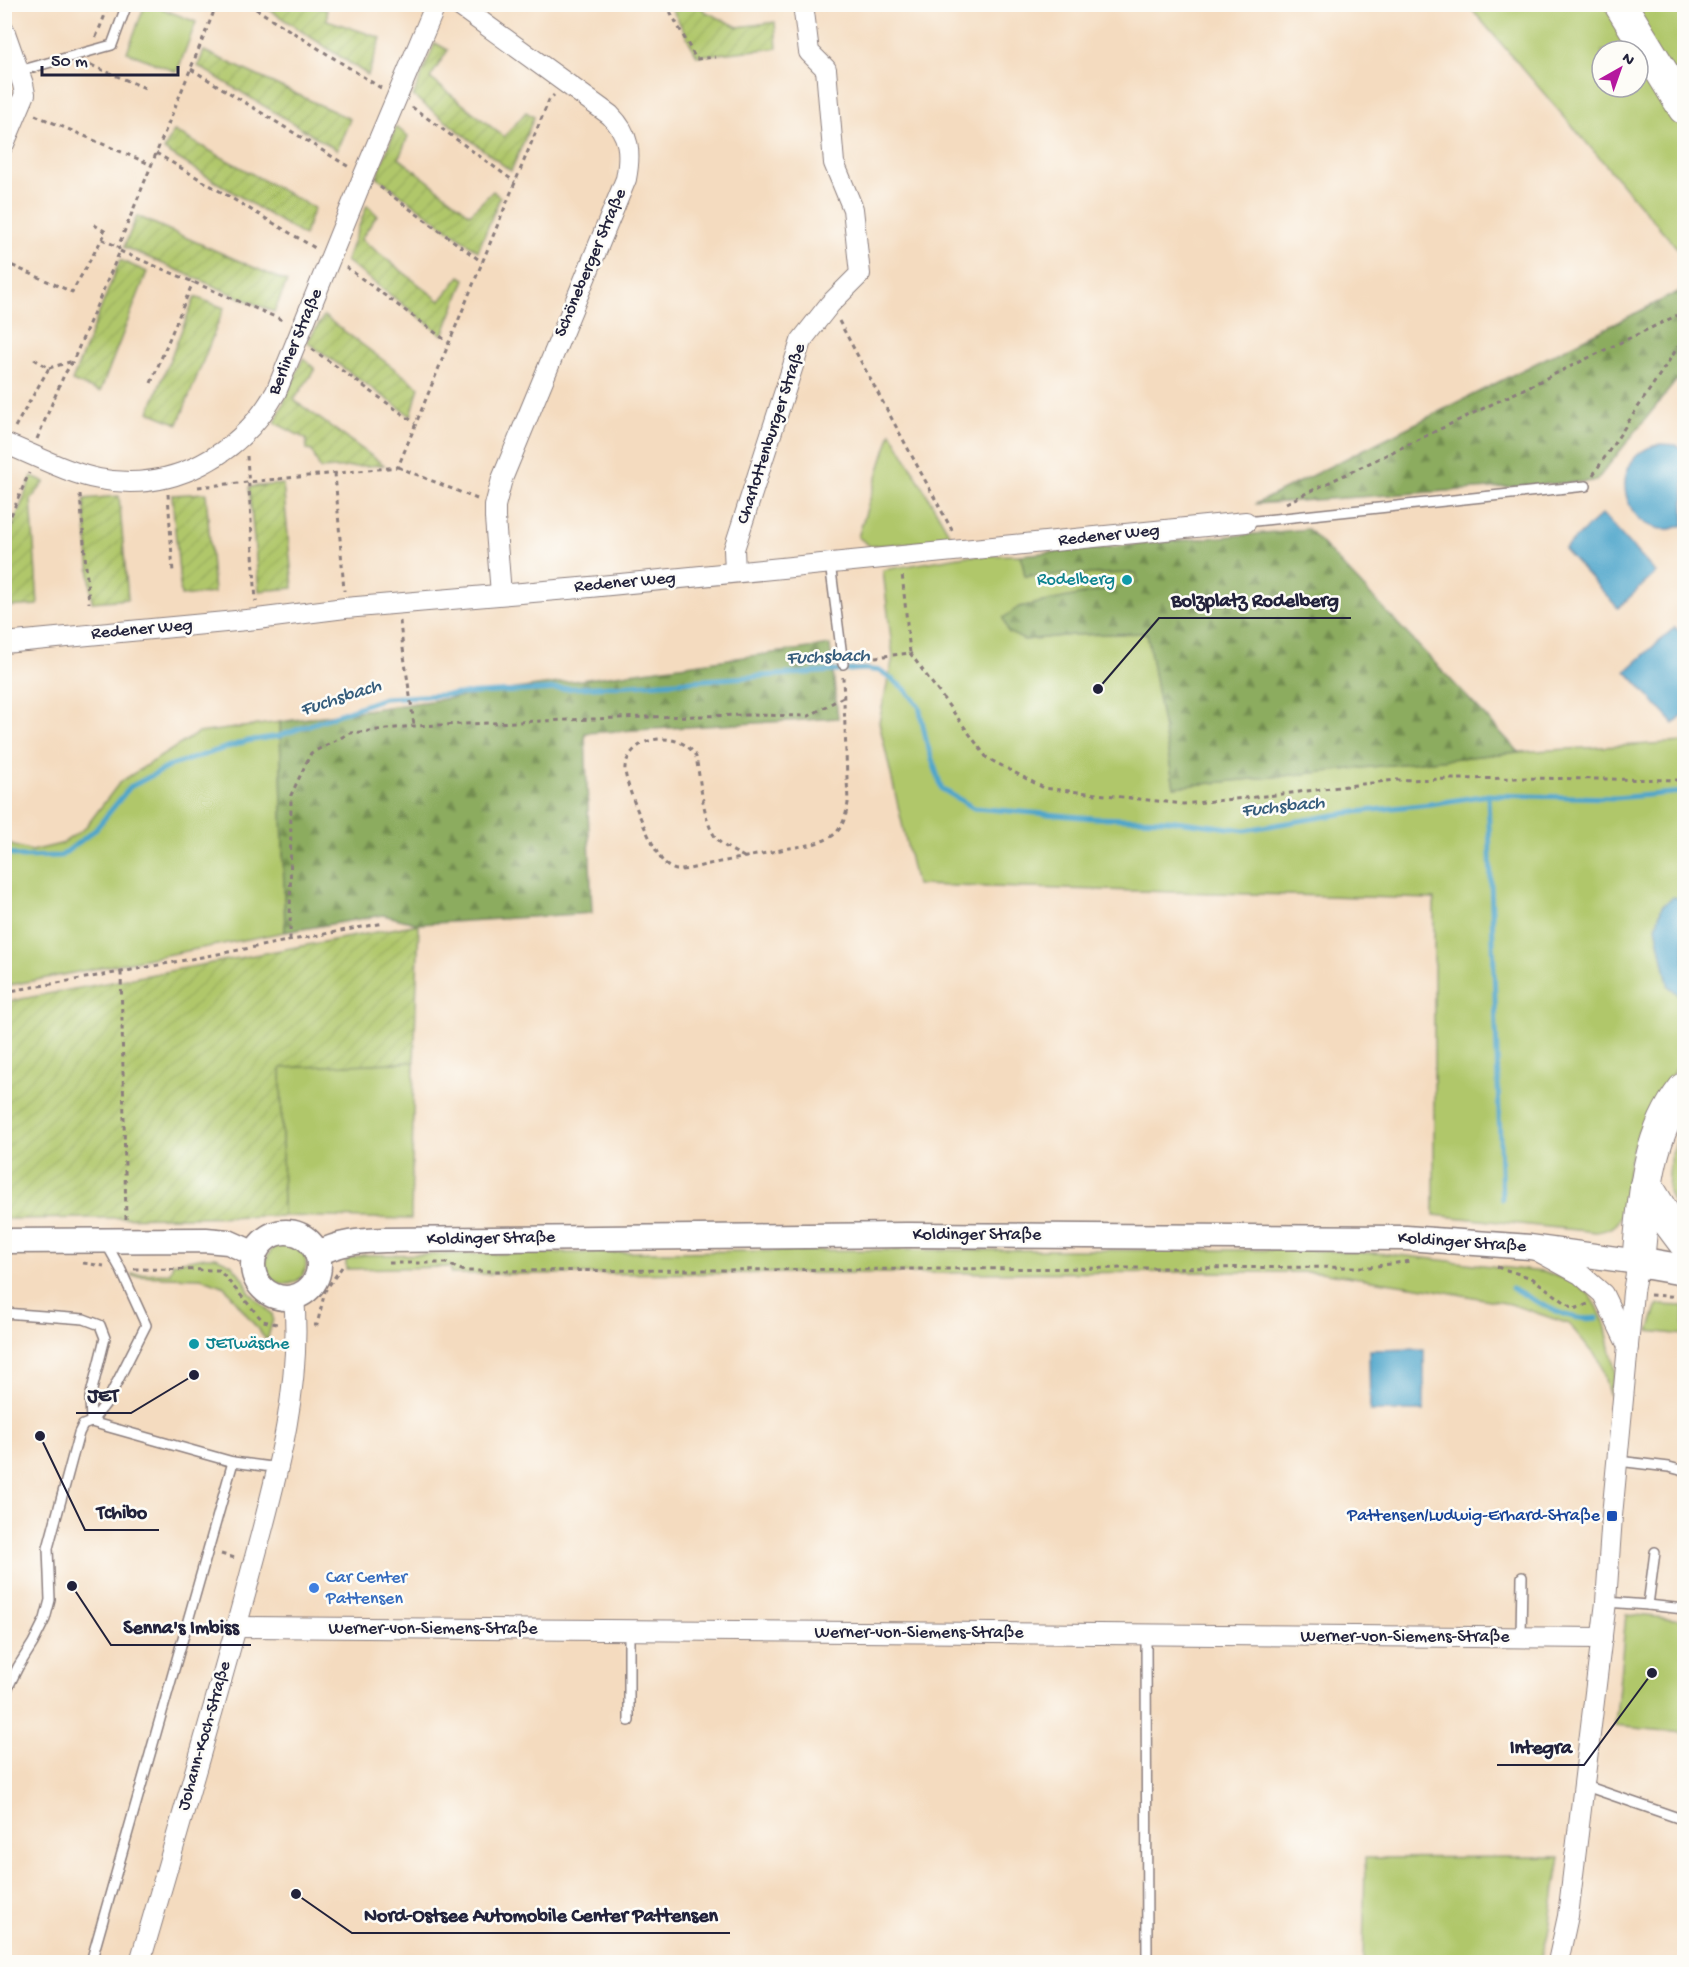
<svg xmlns="http://www.w3.org/2000/svg" width="1689" height="1967" font-family="'Gochi Hand',sans-serif">
  <style>
    .green { fill: #b0c76b; stroke: #697453; stroke-width: 1.5; fill-rule: evenodd }
    .forest { fill: url(#forest-firs); stroke: #57674d; stroke-width: 1.5 }
    .garden { fill: url(#garden-furrows); stroke: #697453; stroke-width: 1.5 }
    .water { fill: #4ea5cb; stroke: #386483; stroke-width: 1.5 }
    .lines { fill: none; stroke-linecap: round; stroke-linejoin: round }
    .stream { stroke: #4ea5cb; stroke-width: 5 }
    .service-casing { stroke: #8b7e7d; stroke-width: 12 }
    .minor-casing { stroke: #8b7e7d; stroke-width: 22 }
    .tertiary-casing { stroke: #8b7e7d; stroke-width: 27 }
    .primary-casing { stroke: #8b7e7d; stroke-width: 33 }
    .trunk-casing { stroke: #8b7e7d; stroke-width: 34 }
    .path { stroke: #8b7e7d; stroke-width: 3; stroke-dasharray: 4.5 4.5; stroke-linecap: butt }
    .service { stroke: #fff; stroke-width: 9 }
    .minor { stroke: #fff; stroke-width: 20 }
    .tertiary { stroke: #fff; stroke-width: 24 }
    .primary { stroke: #fff; stroke-width: 30 }
    .trunk { stroke: #fff; stroke-width: 32 }
    .culture-dot { fill: #0f9aa8; stroke: #fdfcf7; stroke-width: 2 }
    .transit-dot { fill: #1a4fb4; stroke: #fdfcf7; stroke-width: 2 }
    .shop-dot { fill: #3f7fe0; stroke: #fdfcf7; stroke-width: 2 }
    .labels { text-anchor: middle; dominant-baseline: central; stroke-width: 5; stroke-linejoin: round; paint-order: stroke }
    .street-label { font-size: 18px; fill: #22223b; stroke: #fdfcf7 }
    .culture-label { font-size: 18px; fill: #0d838f; stroke: #fdfcf7; text-anchor: end }
    .transit-label { font-size: 18px; fill: #164399; stroke: #fdfcf7; text-anchor: end }
    .shop-label { font-size: 18px; fill: #366cbe; stroke: #fdfcf7; text-anchor: start }
    .water-label { font-size: 20px; font-style: italic; fill: #365d7c; stroke: #fdfcf7 }
    .leader { fill: none; stroke: #22223b; stroke-width: 2 }
    .callout-dot { fill: #22223b; stroke: #fdfcf7; stroke-width: 2 }
    .callout-label { font-size: 20px; text-anchor: middle; font-weight: bold; fill: #22223b; stroke: #fdfcf7; stroke-width: 5; stroke-linejoin: round; paint-order: stroke }
  </style>
  <defs>
    <pattern id="forest-firs" width="22" height="20" patternUnits="userSpaceOnUse" patternTransform="scale(1.5)"><rect width="22" height="20" fill="#8cac5f"/><path d="M5 1l3.5 6h-7zM16 11l3.5 6h-7z" fill="#728c50"/></pattern>
    <pattern id="garden-furrows" width="10" height="10" patternUnits="userSpaceOnUse" patternTransform="scale(1.5)"><rect width="10" height="10" fill="#b0c76b"/><path d="M-1 1l2-2M0 10L10 0M9 11l2-2" fill="none" stroke="#97ab5e"/></pattern>
  </defs>
  <rect width="100%" height="100%" fill="#fdfcf7"/>
  <filter id="ink" filterUnits="userSpaceOnUse"><feTurbulence type="fractalNoise" baseFrequency=".0167" numOctaves="2"/><feDisplacementMap in="SourceGraphic" scale="12" xChannelSelector="R" yChannelSelector="G"/><feConvolveMatrix kernelMatrix="1 2 1 2 8 2 1 2 1" color-interpolation-filters="sRGB"/></filter>
  <filter id="wash" filterUnits="userSpaceOnUse"><feTurbulence type="fractalNoise" baseFrequency=".008" numOctaves="4" result="noise"/><feDisplacementMap in="SourceGraphic" scale="24" xChannelSelector="R" yChannelSelector="G"/><feGaussianBlur stdDeviation="1.35" result="paint"/><feColorMatrix in="noise" values="0 0 0 0 0 0 0 0 0 0 0 0 0 0 0 0 0 1.4 0 .05"/><feComposite in="paint" operator="in"/></filter>
  <g filter="url(#wash)">
    <rect width="100%" height="100%" fill="#f4dbbf"/>
    <g class="green">
      <path d="M145,5H152L196,22L177,72L127,52Z"/>
      <path d="M1468,5H1684V256ZM1602,51H1638V87H1602Z"/>
      <path d="M891,432L953,540L870,546L858,537Z"/>
      <path d="M1021,555L1025,576L1136,573L1138,583L1019,607L1024,640L1072,635L1147,633L1174,787L1519,752L1684,742V1059C1659,1090 1639,1121 1630,1160C1626,1179 1628,1202 1619,1219C1615,1228 1604,1231 1596,1232L1434,1215V899L916,885L879,722L893,657L883,570L965,556Z"/>
      <path d="M280,722L285,932L5,986L4,843L32,851L61,844L85,828L120,782L198,733Z"/>
      <path d="M414,1062L411,1219L283,1216L281,1067Z"/>
      <path d="M1684,1121V1228L1668,1192L1670,1159Z"/>
      <circle cx="286" cy="1264" r="20"/>
      <path d="M860,1250H1311L1390,1254L1542,1272L1573,1281L1590,1295L1597,1306L1605,1324L1615,1371L1609,1394L1600,1361L1569,1324L1510,1304L1431,1289L1320,1272L451,1274L450,1267L346,1269V1259L363,1255Z"/>
      <path d="M205,1257H216L231,1264L244,1279L249,1292L272,1314L273,1319L267,1341L225,1287L201,1278L132,1276V1274L170,1273L173,1263Z"/>
      <path d="M1658,1305L1684,1306V1335L1649,1331Z"/>
      <path d="M1626,1614L1684,1620V1733L1615,1726Z"/>
      <path d="M1560,1857L1548,1934L1540,1962H1363L1365,1858Z"/>
    </g>
    <g class="forest">
      <path d="M1684,289V371L1596,481L1255,504Z"/>
      <path d="M1308,529L1519,752L1174,787L1147,633L1072,635L1024,640L1008,632L1003,618L1019,607L1138,583L1136,573L1025,576L1021,555Z"/>
      <path d="M830,645L838,718L585,733L592,913L419,924L383,915L285,932L280,722Z"/>
    </g>
    <g class="garden">
      <path d="M262,5H314L327,10V20L381,38L368,75Z"/>
      <path d="M670,5H700L704,11L738,27L775,22L777,48L697,56Z"/>
      <path d="M435,43L448,50L430,78L504,137L526,112L534,117L511,171L413,96Z"/>
      <path d="M204,51L350,119L337,150L198,66Z"/>
      <path d="M396,127L408,136L399,158L470,214L493,191L500,197L478,251L377,177Z"/>
      <path d="M174,131L314,208L304,236L164,150Z"/>
      <path d="M367,205L377,215L361,239L440,301L460,276L465,279L443,335L346,261Z"/>
      <path d="M137,216L287,282L274,312L124,247Z"/>
      <path d="M120,260L147,272L100,392L72,381Z"/>
      <path d="M195,297L224,308L178,424L149,412Z"/>
      <path d="M324,316L419,387L411,416L307,342Z"/>
      <path d="M303,358L315,369L294,400L384,465L320,469L312,451L307,450L306,439L275,423Z"/>
      <path d="M32,476L45,482L31,499L38,605L5,607V547Z"/>
      <path d="M283,484L293,588L259,591L249,487Z"/>
      <path d="M206,493L214,593L181,596L172,495Z"/>
      <path d="M119,496L128,599L92,602L84,499Z"/>
      <path d="M419,924L414,1062L281,1068L283,1216L5,1219V1002Z"/>
    </g>
    <g class="water">
      <path d="M1661,444L1676,445L1684,449V525C1680,526 1675,528 1671,529C1626,534 1606,468 1648,448C1652,446 1657,445 1661,444Z"/>
      <path d="M1602,514L1656,573L1618,608L1564,549Z"/>
      <path d="M1675,627L1684,637V715L1674,724L1626,671Z"/>
      <path d="M1673,897L1684,899V993L1681,995L1669,988L1656,927L1662,906Z"/>
      <path d="M1424,1349V1411H1370L1369,1350Z"/>
    </g>
    <g class="lines">
      <g class="stream">
        <path d="M1488,795L1502,1199"/>
        <path d="M4,852L22,857L61,856L95,830L130,787L172,765L247,741L279,736L384,698L633,685L864,669L881,671L905,689L919,706L927,744L942,789L974,808L1093,818L1168,820L1245,830L1346,813L1430,804L1488,795L1615,798L1684,792"/>
        <path d="M1512,1288C1539,1302 1567,1323 1597,1318"/>
      </g>
    </g>
  </g>
  <g filter="url(#ink)">
    <g class="lines">
      <defs>
        <g id="service">
          <path d="M19,71L112,45L127,4"/>
          <path d="M1246,522L1586,486"/>
          <path d="M830,563L843,664"/>
          <path d="M4,1313L84,1319L100,1325L105,1338L90,1398L91,1422"/>
          <path d="M91,1422L107,1402L146,1325L120,1268L106,1243"/>
          <path d="M1618,1461L1669,1467L1684,1471"/>
          <path d="M1606,1602L1648,1605L1655,1552"/>
          <path d="M1648,1605L1684,1609"/>
          <path d="M629,1630V1721"/>
          <path d="M1146,1634L1147,1962"/>
          <path d="M1521,1637L1522,1577"/>
          <path d="M4,1699L8,1687L18,1667L33,1643L45,1619L50,1600L48,1548L79,1433L83,1425L91,1422L233,1462L279,1468"/>
          <path d="M1583,1785L1684,1820"/>
          <path d="M91,1962L233,1462"/>
        </g>
        <g id="minor">
          <path d="M457,4L610,115C630,135 631,152 626,179L502,479L495,506V518L501,594"/>
          <path d="M4,30L23,84L25,94L4,144"/>
          <path d="M4,443C32,454 70,474 99,479C172,493 240,455 276,392L364,175L436,4"/>
          <path d="M735,572L734,549L801,341L830,304L860,274L853,209L834,163L826,69L809,52L803,4"/>
          <path d="M4,643L257,619L345,608L580,588L1246,522"/>
          <path d="M1536,1250L1580,1274L1603,1294L1628,1346"/>
          <path d="M236,1627L1602,1638"/>
          <path d="M140,1962C176,1839 212,1715 246,1591C271,1495 303,1396 294,1297"/>
          <path d="M1558,1962L1568,1916L1606,1602L1612,1516L1633,1292L1638,1262"/>
        </g>
        <g id="tertiary">
          <circle cx="286" cy="1265" r="33"/>
          <path d="M4,1241L206,1240L228,1242L255,1254"/>
          <path d="M317,1254C340,1242 359,1241 385,1240L908,1235L1406,1238L1530,1247L1638,1262"/>
        </g>
        <path id="primary" d="M1638,1262L1684,1270"/>
        <g id="trunk">
          <path d="M1620,4L1684,108"/>
          <path d="M1646,1185L1666,1218L1684,1242"/>
          <path d="M1638,1262C1644,1203 1645,1138 1684,1089"/>
        </g>
      </defs>
      <use href="#service" class="service-casing"/>
      <use href="#minor" class="minor-casing"/>
      <use href="#tertiary" class="tertiary-casing"/>
      <use href="#primary" class="primary-casing"/>
      <use href="#trunk" class="trunk-casing"/>
      <g class="path">
        <path d="M248,4L381,88"/>
        <path d="M666,4L696,59L716,57"/>
        <path d="M96,37L109,5"/>
        <path d="M91,65L145,88"/>
        <path d="M191,69L349,167"/>
        <path d="M412,107L515,182"/>
        <path d="M35,115L152,165"/>
        <path d="M156,153L315,248"/>
        <path d="M380,187L482,262"/>
        <path d="M102,239L118,247"/>
        <path d="M120,251L285,321"/>
        <path d="M4,262L72,292L106,232L93,224"/>
        <path d="M346,267L448,342"/>
        <path d="M839,321L953,532"/>
        <path d="M312,349L415,423"/>
        <path d="M49,368L73,361"/>
        <path d="M151,383L193,282"/>
        <path d="M15,427L49,368L34,359"/>
        <path d="M37,439L64,375L73,361L120,251L118,247L217,4"/>
        <path d="M247,456L256,602"/>
        <path d="M398,467L477,499"/>
        <path d="M335,473L344,591"/>
        <path d="M1593,475L1684,338"/>
        <path d="M198,487L398,467L549,100L554,95"/>
        <path d="M80,494L89,603"/>
        <path d="M168,494L173,573"/>
        <path d="M1286,503L1684,312"/>
        <path d="M4,532L29,473"/>
        <path d="M400,621C403,656 410,691 414,726"/>
        <path d="M910,653L987,758L1044,788L1183,804L1275,795L1395,780L1520,778L1684,780"/>
        <path d="M857,659L910,653L902,573"/>
        <path d="M744,857C734,851 720,846 714,835C703,819 700,777 696,757C687,738 657,734 640,745C633,749 626,759 625,767C623,782 654,853 665,864C667,866 674,870 677,870C686,871 700,866 709,864C736,859 763,854 790,848C803,846 818,844 829,838C843,830 846,816 848,803L843,677"/>
        <path d="M290,940L291,795L311,753L350,733L414,726L644,717L750,715L809,716L843,697"/>
        <path d="M121,972L126,1219"/>
        <path d="M4,992L121,972L384,923"/>
        <path d="M83,1263L104,1266"/>
        <path d="M389,1263H446L464,1271H482L1370,1267L1410,1261"/>
        <path d="M1497,1267L1532,1278L1574,1309L1588,1304"/>
        <path d="M134,1269L219,1270L263,1321L277,1324"/>
        <path d="M1650,1295L1684,1297"/>
        <path d="M314,1325H317L325,1291L342,1267"/>
        <path d="M221,1554L235,1558"/>
      </g>
      <use href="#service" class="service"/>
      <use href="#minor" class="minor"/>
      <use href="#tertiary" class="tertiary"/>
      <use href="#primary" class="primary"/>
      <use href="#trunk" class="trunk"/>
    </g>
  </g>
  <g class="culture-dot">
    <circle cx="1127" cy="580" r="6"/>
    <circle cx="194" cy="1344" r="6"/>
  </g>
  <rect class="transit-dot" x="1606" y="1510" width="12" height="12" rx="3"/>
  <circle class="shop-dot" cx="314" cy="1588" r="6"/>
  <g class="labels">
    <g class="street-label">
      <text transform="translate(591 263) rotate(-67)">Schöneberger Straße</text>
      <text transform="translate(296 342) rotate(-67)">Berliner Straße</text>
      <text transform="translate(772 434) rotate(-72)">Charlottenburger Straße</text>
      <text transform="translate(1109 536) rotate(-6)">Redener Weg</text>
      <text transform="translate(625 583) rotate(-5)">Redener Weg</text>
      <text transform="translate(142 630) rotate(-5)">Redener Weg</text>
      <text x="977" y="1235">Koldinger Straße</text>
      <text transform="translate(491 1239) rotate(-1)">Koldinger Straße</text>
      <text transform="translate(1462 1243) rotate(4)">Koldinger Straße</text>
      <text x="433" y="1629">Werner-von-Siemens-Straße</text>
      <text x="919" y="1633">Werner-von-Siemens-Straße</text>
      <text x="1405" y="1637">Werner-von-Siemens-Straße</text>
      <text transform="translate(205 1736) rotate(-74)">Johann-Koch-Straße</text>
    </g>
    <g class="culture-label">
      <text x="1115" y="580">Rodelberg</text>
      <text x="206" y="1344" text-anchor="start">JETwäsche</text>
    </g>
    <g class="transit-label">
      <text x="1600" y="1516">Pattensen/Ludwig-Erhard-Straße</text>
    </g>
    <g class="shop-label">
      <text x="326" y="1578">Car Center<tspan x="326" dy="21">Pattensen</tspan></text>
    </g>
    <g class="water-label">
      <text transform="translate(828 658) rotate(-2)">Fuchsbach</text>
      <text transform="translate(341 699) rotate(-18)">Fuchsbach</text>
      <text transform="translate(1283 808) rotate(-6)">Fuchsbach</text>
    </g>
  </g>
  <path class="leader" d="M1098 689L1159 618H1351M194 1375L131 1413H76M40 1436L85 1530H159M72 1586L111 1645H251M1652 1673L1584 1765H1497M296 1894L352 1933H730"/>
  <g class="callout-dot">
    <circle cx="1098" cy="689" r="6"/>
    <circle cx="194" cy="1375" r="6"/>
    <circle cx="40" cy="1436" r="6"/>
    <circle cx="72" cy="1586" r="6"/>
    <circle cx="1652" cy="1673" r="6"/>
    <circle cx="296" cy="1894" r="6"/>
  </g>
  <g class="callout-label">
    <text x="1255" y="606">Bolzplatz Rodelberg</text>
    <text x="103" y="1401">JET</text>
    <text x="122" y="1518">Tchibo</text>
    <text x="181" y="1633">Senna's Imbiss</text>
    <text x="1541" y="1753">Integra</text>
    <text x="541" y="1921">Nord-Ostsee Automobile Center Pattensen</text>
  </g>
  <rect width="1689" height="1967" fill="none" stroke="#fdfcf7" stroke-width="24"/>
  <g transform="translate(1620 69) rotate(40)"><circle r="28" fill="#fdfcf7" stroke="#a5a5ac" stroke-width="1.5"/>
  <path d="M0-4.5L10 22L0 15L-10 22Z" fill="#b5179e"/>
  <text y="-9" font-size="16" font-weight="bold" text-anchor="middle" fill="#22223b">N</text>
  </g>
  <path d="M42 66v9h136v-9" fill="none" stroke="#22223b" stroke-width="3"/>
  <text x="51" y="66" font-size="18" fill="#22223b" stroke="#fdfcf7" stroke-width="4.5" paint-order="stroke">50 m</text>
</svg>
